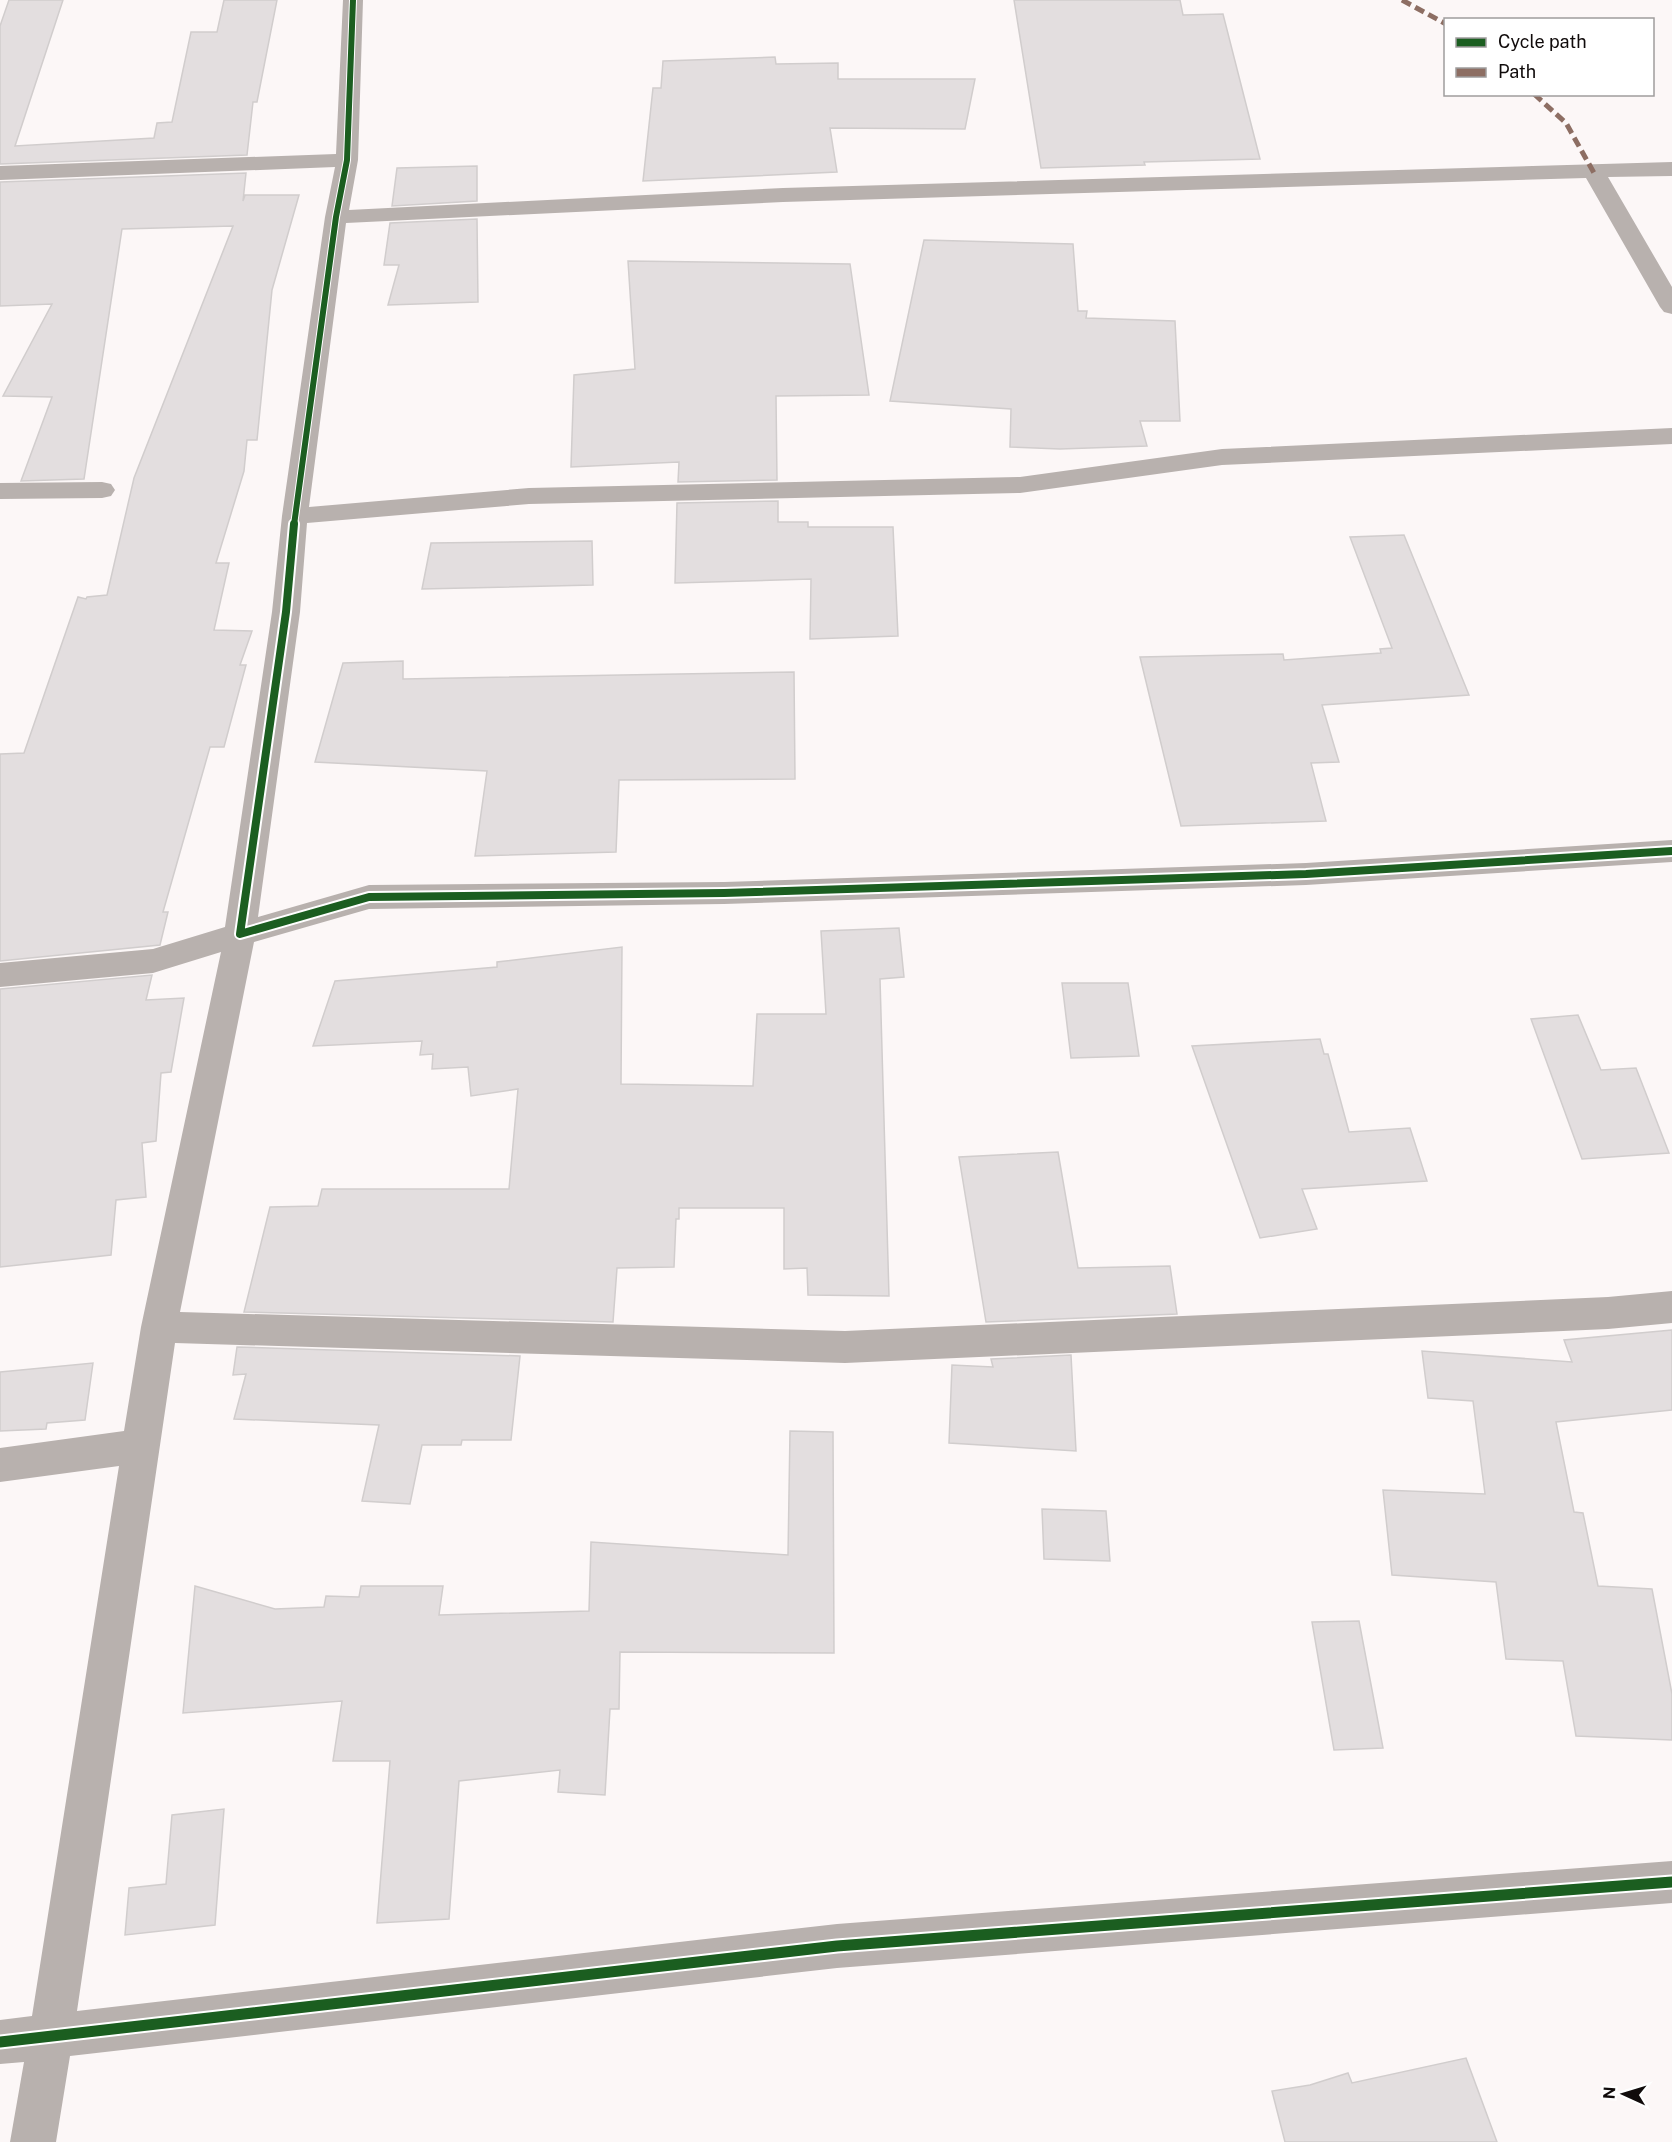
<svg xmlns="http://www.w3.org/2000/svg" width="1672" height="2142" font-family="'Public Sans',sans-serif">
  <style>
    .building { fill: #e3dedf; stroke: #d1cdcd; stroke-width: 1.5 }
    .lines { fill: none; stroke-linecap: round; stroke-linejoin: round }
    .street { fill: #b8b1ae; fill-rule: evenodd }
    .quiet { stroke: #8d6e63; stroke-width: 5; stroke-dasharray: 10 5; stroke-linecap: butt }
    .cycleway-far2-casing { stroke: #fff; stroke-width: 8 }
    .cycleway-far1-casing { stroke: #fff; stroke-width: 12 }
    .cycleway-casing { stroke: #fff; stroke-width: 15 }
    .cycleway-far2 { stroke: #1b5e20; stroke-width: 6 }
    .cycleway-far1 { stroke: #1b5e20; stroke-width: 8 }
    .cycleway { stroke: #1b5e20; stroke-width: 11 }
  </style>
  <rect width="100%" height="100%" fill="#fcf7f7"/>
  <g class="building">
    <path d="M9,0H63L15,146L154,138L157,123L172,122L191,32H217L224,0H277L257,102H253L247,155L0,164V26Z"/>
    <path d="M1014,0H1180L1183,15L1223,14L1260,159L1144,162L1145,165L1041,168Z"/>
    <path d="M775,57L776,64L838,63V79H975L965,129L830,128L837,172L643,181L653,88H661L663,61Z"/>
    <path d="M477,166V201L392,206L397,168Z"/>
    <path d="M246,173L243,201L245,195H299L272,290L257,440H247L244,471L216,563H229L214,630L252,631L240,665H246L224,747H210L163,912H168L160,945L0,961V754L24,753L78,597L86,599L87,597L107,595L134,478L233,226L122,229L84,479L21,481L52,397L3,396L52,304L0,306V182Z"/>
    <path d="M477,219L478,302L388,305L399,265H384L390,223Z"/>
    <path d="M924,240L1073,244L1078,311H1087L1086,318L1175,321L1180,421H1140L1147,446L1060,449L1010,447L1011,409L890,401Z"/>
    <path d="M628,261L850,264L869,395L776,396L777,480L678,482L679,462L571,467L574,375L635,369Z"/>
    <path d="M778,501V522H808V527H893L898,636L810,639L811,579L675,583L677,503Z"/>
    <path d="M1404,535L1469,695L1322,705L1339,762L1311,763L1326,821L1181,826L1140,657L1283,654L1284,660L1381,653L1380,649L1392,648L1350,537Z"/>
    <path d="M592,541L593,585L422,589L431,543Z"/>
    <path d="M403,661V679L794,672L795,779L619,780L616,852L475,856L487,771L315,762L343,663Z"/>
    <path d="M899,928L904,977L880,979L889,1296L808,1295L807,1268L784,1269V1208H679V1219H676L674,1267L617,1268L613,1322L244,1312L270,1207L318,1206L322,1189H509L518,1089L471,1096L468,1067L432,1069L433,1054L420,1055L422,1041L313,1046L335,981L497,967V962L622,947L621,1084L753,1086L757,1014H826L821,931Z"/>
    <path d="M152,975L146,1000L184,998L171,1072L161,1073L156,1141L142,1143L146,1197L116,1200L111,1255L0,1267V989Z"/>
    <path d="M1062,983H1128L1139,1056L1071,1058Z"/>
    <path d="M1578,1015L1601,1070L1636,1068L1669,1153L1582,1159L1531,1019Z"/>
    <path d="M1320,1039L1324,1054H1328L1349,1132L1410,1128L1427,1181L1302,1189L1317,1229L1260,1238L1192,1046Z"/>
    <path d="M1058,1152L1078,1268L1170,1266L1177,1314L986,1322L959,1157Z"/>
    <path d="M1672,1330V1410L1556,1422L1574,1512L1583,1513L1598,1586L1652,1589L1672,1694V1740L1576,1736L1563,1661L1506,1659L1496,1582L1392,1575L1383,1490L1485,1494L1473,1401L1428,1398L1422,1351L1572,1362L1564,1340Z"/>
    <path d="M237,1347L520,1356L511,1440H462L461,1445H422L410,1504L362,1501L379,1425L234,1419L246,1374L233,1375Z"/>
    <path d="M1071,1355L1076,1451L949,1443L952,1365L993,1367L991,1359Z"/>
    <path d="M93,1363L85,1420L47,1423L46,1429L0,1431V1372Z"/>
    <path d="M790,1431L833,1432L834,1653L620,1652L619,1709H610L605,1795L558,1792L560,1770L459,1781L449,1919L377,1923L390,1761H333L342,1701L183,1713L195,1586L275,1609L324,1607L326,1596L359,1597L361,1586H443L439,1615L589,1611L591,1542L788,1555Z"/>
    <path d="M1042,1509L1106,1511L1110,1561L1044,1559Z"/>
    <path d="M1359,1621L1383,1748L1334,1750L1312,1622Z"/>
    <path d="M224,1809L215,1925L125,1935L129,1888L166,1884L172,1815Z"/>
    <path d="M1466,2058L1497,2142H1285L1272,2091L1310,2085L1348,2073L1352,2083Z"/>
  </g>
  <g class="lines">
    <g class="street">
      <path d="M343,0H363L358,160L349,210L783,188L1672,162V176L1608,177L1672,287V314L1664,312L1660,307L1586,178L783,202L346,223L309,507L529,488L1020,477L1222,449L1672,428V444L1222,465L1020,493L529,504L307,523L300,612L258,917L369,885L724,882L1306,863L1672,840V862L1306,885L724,904L369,909L254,942L180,1312L845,1331L1608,1297L1672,1291V1323L1608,1329L845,1363L175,1343L77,2011L837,1924L1672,1861V1903L837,1968L70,2056L56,2142H10L24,2062L0,2064V2020L32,2016L119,1466L0,1482V1448L124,1431L141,1327L221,952L153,973L0,987V963L153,949L225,927L272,612L282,516L325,217L335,167L0,180V166L336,154Z"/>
      <path d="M102,482L111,484L115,490L111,496L102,498L0,499V483Z"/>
    </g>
    <g class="quiet">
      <path d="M1402,0L1446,24"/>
      <path d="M1534,94L1566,123L1594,173"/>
    </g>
    <defs>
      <path id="cycleway-far2" d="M294,525L336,217L347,160L353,0"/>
      <path id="cycleway-far1" d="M294,524L286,612L240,934L369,897L724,893L1306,874L1672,851"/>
      <path id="cycleway" d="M0,2042L837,1946L1672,1882"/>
    </defs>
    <use href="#cycleway-far2" class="cycleway-far2-casing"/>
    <use href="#cycleway-far1" class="cycleway-far1-casing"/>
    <use href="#cycleway" class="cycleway-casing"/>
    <use href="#cycleway-far2" class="cycleway-far2"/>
    <use href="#cycleway-far1" class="cycleway-far1"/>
    <use href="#cycleway" class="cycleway"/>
  </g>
  <rect x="1444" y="18" width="210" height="78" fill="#ffffff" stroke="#9f9d9d" stroke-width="1.5"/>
  <rect x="1456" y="38" width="30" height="9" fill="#1b5e20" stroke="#9f9d9d" stroke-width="1.5"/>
  <text x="1498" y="48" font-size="18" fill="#100b0b">Cycle path</text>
  <rect x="1456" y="68" width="30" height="9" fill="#8d6e63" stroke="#9f9d9d" stroke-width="1.5"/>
  <text x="1498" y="78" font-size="18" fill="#100b0b">Path</text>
  <g transform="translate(1624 2094) rotate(274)" stroke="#ffffff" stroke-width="4.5" paint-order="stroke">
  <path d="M0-4.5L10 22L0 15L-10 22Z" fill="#100b0b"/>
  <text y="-9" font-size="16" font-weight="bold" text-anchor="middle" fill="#100b0b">N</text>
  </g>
</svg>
